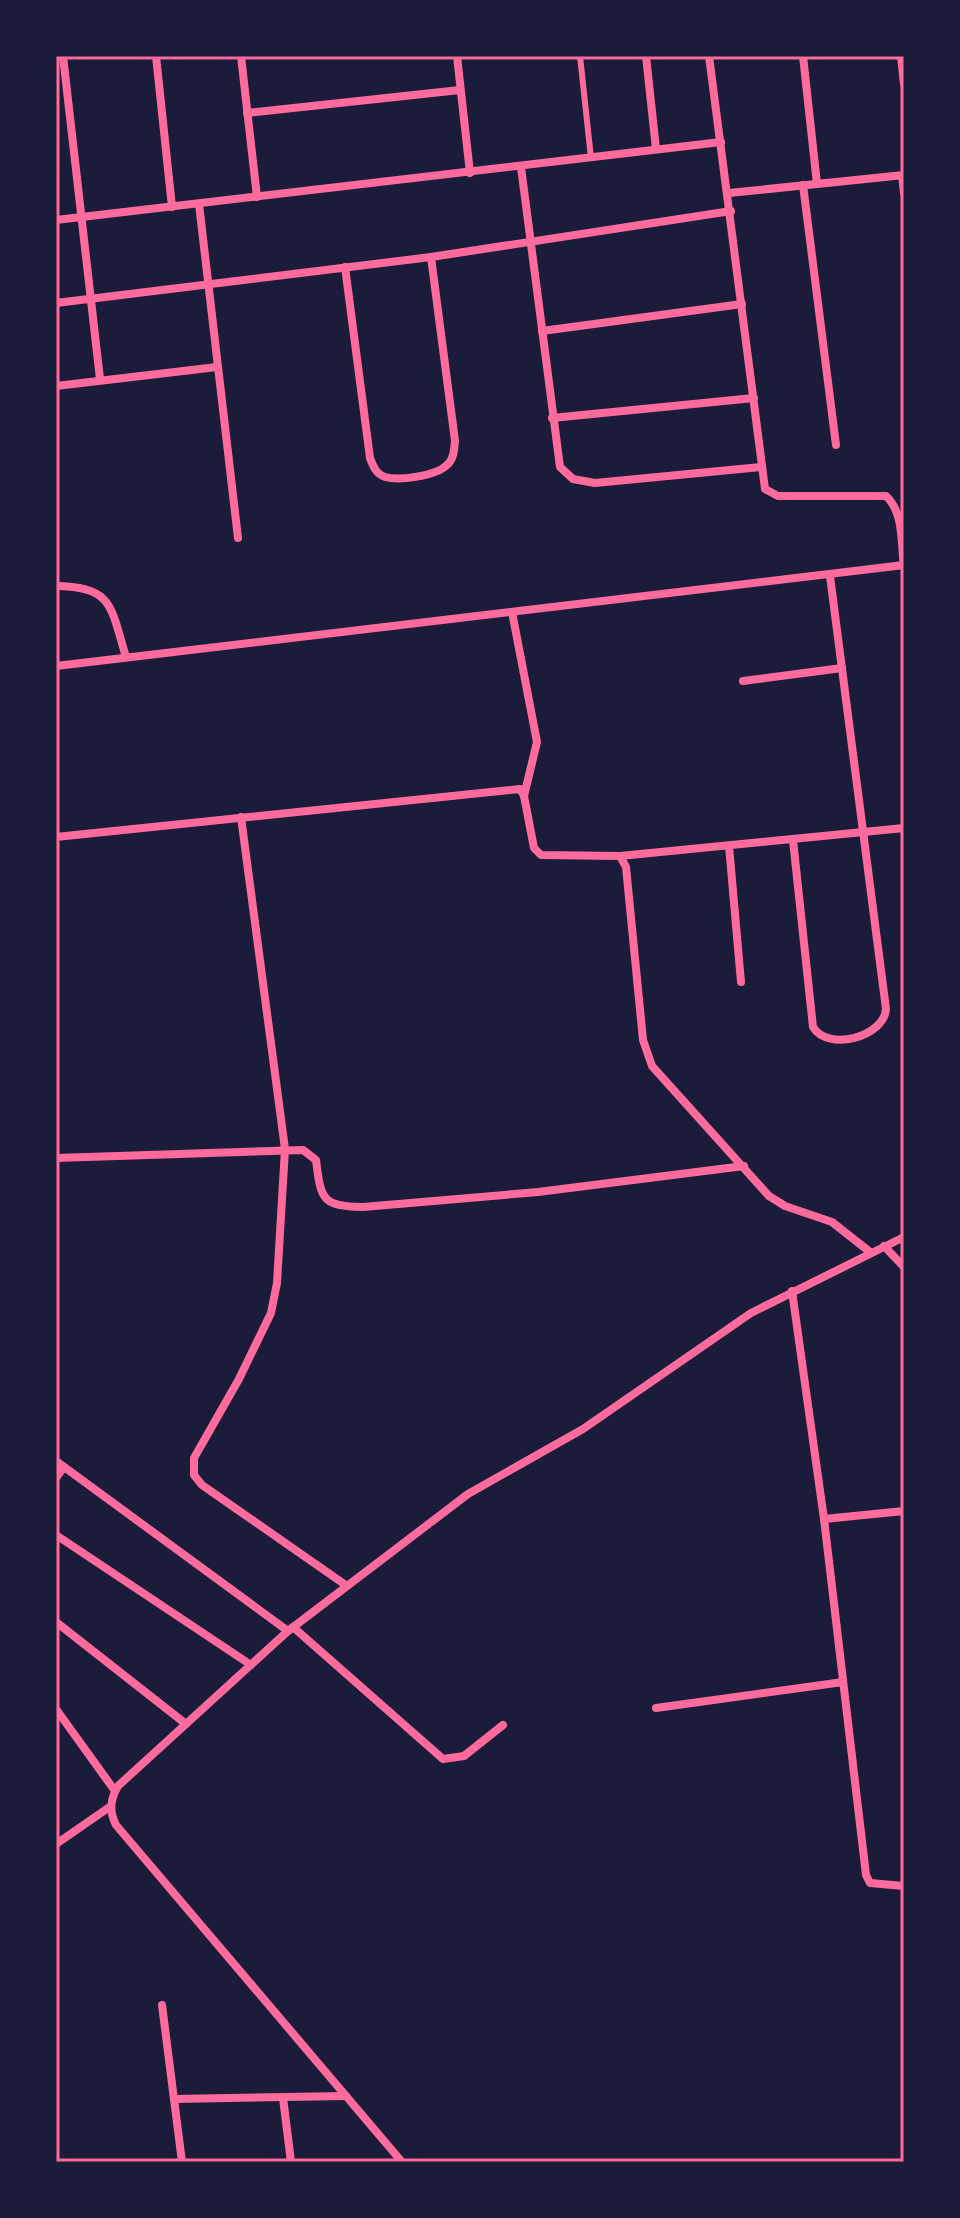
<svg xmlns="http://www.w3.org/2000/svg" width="960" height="2218" font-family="Montserrat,sans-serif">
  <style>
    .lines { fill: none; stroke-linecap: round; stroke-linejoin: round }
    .service { stroke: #ff6b9d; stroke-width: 6 }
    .minor { stroke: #ff6b9d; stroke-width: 8 }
    .neatline { fill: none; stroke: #ff6b9d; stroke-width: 3 }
  </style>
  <rect width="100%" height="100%" fill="#1b1b3a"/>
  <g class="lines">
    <path class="service" d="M580,56L591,158"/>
    <g class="minor">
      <path d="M63,56L100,379"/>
      <path d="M156,56L172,207"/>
      <path d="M241,56L257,197"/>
      <path d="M457,56L470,173"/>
      <path d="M646,56L656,149"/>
      <path d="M709,56L765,489L778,496H886C904,512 901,544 904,567"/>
      <path d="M803,56L817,184"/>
      <path d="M901,56L904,84"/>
      <path d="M247,113L460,90"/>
      <path d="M521,167L560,467L573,479L595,483L761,467"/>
      <path d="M902,175L904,193"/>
      <path d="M803,185L836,445"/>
      <path d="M729,193L904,175"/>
      <path d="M199,204L238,538"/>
      <path d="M56,220L721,142"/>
      <path d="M345,267L370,458C373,466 376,474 385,477C399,481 436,476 447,465C454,459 454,450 455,441L431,257"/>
      <path d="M56,303L431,257L731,211"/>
      <path d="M542,331L742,304"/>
      <path d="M56,386L217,367"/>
      <path d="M552,418L754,398"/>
      <path d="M56,586C114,586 111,609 126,657"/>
      <path d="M512,612L537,742L524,796"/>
      <path d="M56,666L904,565"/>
      <path d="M743,681L842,668"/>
      <path d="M241,817L285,1149L277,1283L271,1313L239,1379L194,1458V1475L202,1485L347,1586"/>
      <path d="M56,837L520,789L524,796L534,848L541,855L620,856L626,867L643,1040L652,1066L769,1196L785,1206L832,1222L870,1252"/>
      <path d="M793,840L813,1027C828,1052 884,1037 886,1009L830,576"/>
      <path d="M729,846L741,982"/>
      <path d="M620,856L904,828"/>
      <path d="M56,1158L303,1150L316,1160C321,1199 321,1206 363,1207L538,1192L744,1166"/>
      <path d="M884,1246L904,1267"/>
      <path d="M792,1291L824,1519L866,1875L870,1883L904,1886"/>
      <path d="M56,1461L288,1631"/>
      <path d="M56,1478L64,1467"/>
      <path d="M824,1519L904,1511"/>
      <path d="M56,1535L251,1665"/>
      <path d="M56,1622L186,1724"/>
      <path d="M293,1627L443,1759L464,1756L503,1725"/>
      <path d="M656,1708L843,1682"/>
      <path d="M56,1709L115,1791"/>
      <path d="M56,1844L111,1806"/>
      <path d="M162,2005L182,2162"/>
      <path d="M283,2098L291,2162"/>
      <path d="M174,2099L346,2096"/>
      <path d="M402,2162L116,1825C109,1811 110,1800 118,1786L288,1631L468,1494L583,1429L751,1313L904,1237"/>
    </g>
  </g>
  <rect width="960" height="2218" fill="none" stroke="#1b1b3a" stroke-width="116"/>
  <rect x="58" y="58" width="844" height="2102" class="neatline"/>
</svg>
